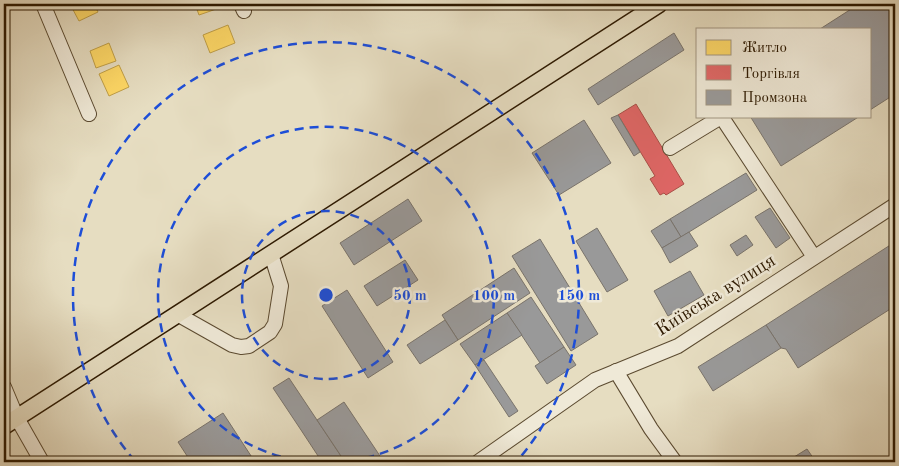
<svg xmlns="http://www.w3.org/2000/svg" width="899" height="466" font-family="'Old Standard TT',serif">
  <style>
    .homes { fill: #ffd966; stroke: #c09f47 }
    .shops { fill: #e06666; stroke: #aa4f47 }
    .industry { fill: #999; stroke: #79736b }
    .lines { fill: none; stroke-linecap: round; stroke-linejoin: round }
    .minor-casing { stroke: #5b4a30; stroke-width: 16 }
    .major-casing { stroke: #2d1900; stroke-width: 19 }
    .minor { stroke: #efe9d7; stroke-width: 14 }
    .major { stroke: #e6ddc1; stroke-width: 16 }
    .ring { fill: none; stroke: #1d4ed8; stroke-width: 2.5; stroke-dasharray: 9 6 }
    .labels { text-anchor: middle; dominant-baseline: central; stroke-width: 5; stroke-linejoin: round; paint-order: stroke }
    .street-label { font-size: 19px; fill: #2d1900; stroke: #efe9d7 }
    .centre { fill: #1d4ed8; stroke: #efe9d7; stroke-width: 2.5 }
    .ring-label { font-size: 15px; text-anchor: middle; font-weight: bold; fill: #1d4ed8; stroke: #efe9d7; stroke-width: 5; stroke-linejoin: round; paint-order: stroke }
  </style>
  <rect width="100%" height="100%" fill="#e6ddc1"/>
  <filter id="stains"><feTurbulence type="fractalNoise" baseFrequency=".004" numOctaves="4"/><feColorMatrix values="0 0 0 0 .2 0 0 0 0 .09 0 0 0 0 .02 0 0 0 .5 -.17"/></filter>
  <radialGradient id="worn" r=".72"><stop offset=".6" stop-color="#630" stop-opacity="0"/><stop offset="1" stop-color="#630" stop-opacity=".3"/></radialGradient>
  <g class="homes">
    <path d="M70,4H94L98,12L79,21Z"/>
    <path d="M195,4H221L222,7L199,15Z"/>
    <path d="M228,25L235,43L210,53L203,35Z"/>
    <path d="M109,43L116,61L96,68L90,51Z"/>
    <path d="M119,65L129,87L109,96L99,74Z"/>
  </g>
  <path class="shops" d="M636,104L684,184L666,195L664,193L660,195L650,179L655,176L618,115Z"/>
  <g class="industry">
    <path d="M859,4H895V94L870,110V29H820Z"/>
    <path d="M674,33L684,50L598,105L588,89Z"/>
    <path d="M618,115L640,152L634,156L611,118Z"/>
    <path d="M750,116H860L781,166Z"/>
    <path d="M584,120L611,163L559,195L532,153Z"/>
    <path d="M746,173L757,190L681,237L670,219Z"/>
    <path d="M408,199L422,221L354,265L340,243Z"/>
    <path d="M770,208L790,238L776,248L755,217Z"/>
    <path d="M670,219L681,237L662,248L651,231Z"/>
    <path d="M597,228L628,280L607,292L576,241Z"/>
    <path d="M689,232L698,246L670,263L662,248Z"/>
    <path d="M746,235L753,245L737,256L730,245Z"/>
    <path d="M540,239L598,334L571,351L512,256Z"/>
    <path d="M895,242V306L798,368L786,349L781,348L766,325Z"/>
    <path d="M405,260L418,280L377,306L364,286Z"/>
    <path d="M514,268L530,293L458,340L442,315Z"/>
    <path d="M690,271L704,295L668,316L654,291Z"/>
    <path d="M347,290L393,362L368,378L322,306Z"/>
    <path d="M531,297L564,347L540,363L507,313Z"/>
    <path d="M507,313L522,335L475,365L460,344Z"/>
    <path d="M445,320L458,340L420,364L407,345Z"/>
    <path d="M766,325L781,348L713,391L698,367Z"/>
    <path d="M564,347L576,365L547,384L535,366Z"/>
    <path d="M484,360L518,411L509,417L475,365Z"/>
    <path d="M289,378L345,462H322L301,430L273,388Z"/>
    <path d="M344,402L384,462H345L317,420Z"/>
    <path d="M223,413L255,462H191L178,442Z"/>
    <path d="M807,449L816,462H786Z"/>
  </g>
  <g class="lines">
    <defs>
      <g id="minor">
        <path d="M43,4L89,114"/>
        <path d="M241,4L244,11"/>
        <path d="M721,116L814,257"/>
        <path d="M670,148L721,117"/>
        <path d="M177,314L232,345L241,347L249,346L270,332L275,324L281,286L271,254"/>
        <path d="M616,371L651,429L675,462"/>
        <path d="M4,387L17,418L42,462"/>
        <path d="M478,462L595,380L678,346L895,205"/>
      </g>
      <path id="major" d="M4,426L659,4"/>
    </defs>
    <use href="#minor" class="minor-casing"/>
    <use href="#major" class="major-casing"/>
    <use href="#minor" class="minor"/>
    <use href="#major" class="major"/>
  </g>
  <g class="ring">
    <circle cx="326" cy="295" r="84"/>
    <path d="M310 462A168 168 0 1 1 342 462"/>
    <path d="M135 461A253 253 0 1 1 517 461"/>
  </g>
  <g class="labels">
    <g class="street-label">
      <text transform="translate(716 296) rotate(-32)">Київська вулиця</text>
    </g>
  </g>
  <circle cx="326" cy="295" r="8" class="centre"/>
  <g class="ring-label">
    <text x="410" y="300">50 m</text>
    <text x="494" y="300">100 m</text>
    <text x="579" y="300">150 m</text>
  </g>
  <rect width="899" height="466" fill="none" stroke="#e6ddc1" stroke-width="20"/>
  <rect x="5" y="5" width="889" height="456" fill="none" stroke="#2d1900" stroke-width="2.5"/>
  <rect x="10" y="10" width="879" height="446" fill="none" stroke="#2d1900"/>
  <rect x="696" y="28" width="175" height="90" fill="#efe9d7" stroke="#a19681"/>
  <rect x="706" y="40" width="25" height="15" fill="#ffd966" stroke="#a19681"/>
  <text x="742" y="52" font-size="15" fill="#2d1900">Житло</text>
  <rect x="706" y="65" width="25" height="15" fill="#e06666" stroke="#a19681"/>
  <text x="742" y="78" font-size="15" fill="#2d1900">Торгівля</text>
  <rect x="706" y="90" width="25" height="15" fill="#999999" stroke="#a19681"/>
  <text x="742" y="102" font-size="15" fill="#2d1900">Промзона</text>
  <rect width="100%" height="100%" filter="url(#stains)"/>
  <rect width="100%" height="100%" fill="url(#worn)"/>
</svg>
